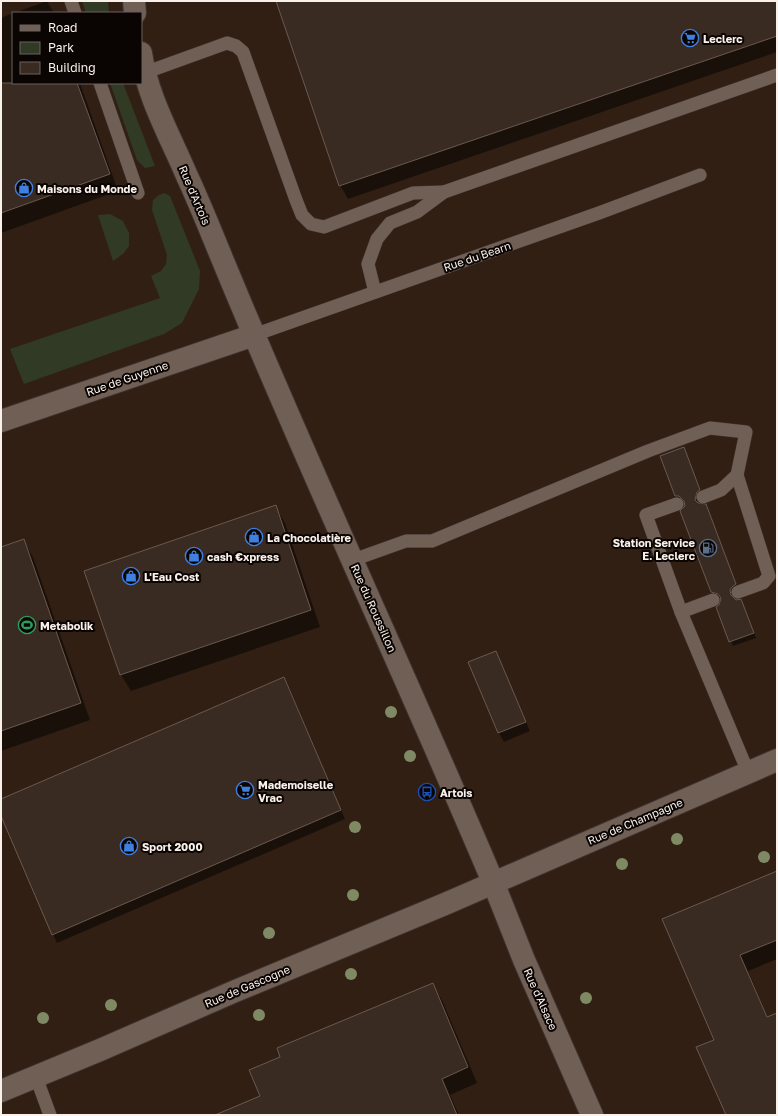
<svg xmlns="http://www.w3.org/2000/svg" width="778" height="1116" font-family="'Golos Text',sans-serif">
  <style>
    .built { fill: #321f13; fill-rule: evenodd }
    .green { fill: #303a25 }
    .shadow { fill: #0007 }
    .building { fill: #3a2b22; stroke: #69594f }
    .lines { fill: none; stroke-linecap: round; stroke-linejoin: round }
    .service-casing { stroke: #3d3330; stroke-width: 14 }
    .minor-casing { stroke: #3d3330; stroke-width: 24 }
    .tertiary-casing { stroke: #3d3330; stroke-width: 24 }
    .service { stroke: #705f55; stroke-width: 13 }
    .minor { stroke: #705f55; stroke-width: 22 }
    .tertiary { stroke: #705f55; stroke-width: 22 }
    .tree { fill: #7f8a64 }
    .labels { text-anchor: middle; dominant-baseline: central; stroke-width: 4; stroke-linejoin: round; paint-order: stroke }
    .poi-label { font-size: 11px; font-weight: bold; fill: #fbf1eb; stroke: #0a0503; text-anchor: start }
    .street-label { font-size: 11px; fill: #fbf1eb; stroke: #0a0503 }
  </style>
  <rect width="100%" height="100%" fill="#261810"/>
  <path class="built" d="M1,1H777V1115H1ZM13,13H141V83H13Z"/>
  <g class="green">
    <path d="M82,1H108L109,13H86Z"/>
    <path d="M110,83H123L155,166L145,168L137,160Z"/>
    <path d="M165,193L170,196L200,271L199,289L182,323L164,334L24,384L10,349L160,298L151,276L161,271L166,264L167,255L152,210L153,200L159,195Z"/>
    <path d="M110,214L123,221L129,233V246L123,254L113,261L98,215Z"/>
  </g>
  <g class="shadow">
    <path d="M47,1L54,13H14Z"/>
    <path d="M277,1H777V52L348,199L340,185Z"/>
    <path d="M13,13V83H80L118,191L1,233V18Z"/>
    <path d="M684,448L702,494L699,497L697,504L708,510L737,589L734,591L732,598L736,601L741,600L756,638L733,646L717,608L720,605L722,598L714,597L711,592L686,503L682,500L678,501L675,496Z"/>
    <path d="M275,506L285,523L320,627L131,691L121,675L85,571Z"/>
    <path d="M23,540L33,557L90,720L1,751V548Z"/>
    <path d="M500,661L530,731L504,742L499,733L469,663Z"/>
    <path d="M284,678L289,687L345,819L57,943L53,934L1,814V800Z"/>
    <path d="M777,882V959L748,971L768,1018L777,1014V1115H727L715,1040L663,920Z"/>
    <path d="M432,984L442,1000L477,1083L450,1095L459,1115H217L261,1096L282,1057Z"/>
  </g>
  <g class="building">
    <path d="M276,1H777V36L339,186Z"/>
    <path d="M1,83H77L110,174L1,213Z"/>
    <path d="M684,447L700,490L697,492L695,500L698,503L706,504L736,584L732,587L730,590L731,595L736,600L741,599L754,633L729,642L716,607L719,605L721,598L718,594L711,592L680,511L685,506L684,501L679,496H675L660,456Z"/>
    <path d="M276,505L311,610L120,675L84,571Z"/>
    <path d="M24,539L81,703L1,731V547Z"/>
    <path d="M496,651L526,722L498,733L468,662Z"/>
    <path d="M284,677L341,810L52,935L1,816V799Z"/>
    <path d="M777,871V940L740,955L767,1017L777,1013V1115H726L696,1047L714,1040L662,919Z"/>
    <path d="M433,983L468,1067L442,1079L457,1115H215L260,1096L249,1070L280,1057L277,1048Z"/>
  </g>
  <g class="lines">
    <defs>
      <g id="service">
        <path d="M71,1L75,13"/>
        <path d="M144,73L227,43L236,46L243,52L296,200L302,215L311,224L324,227L413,193L444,192"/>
        <path d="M100,83L138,193"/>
        <path d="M375,292L368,264L377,239L390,223L417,212L444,192L777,75"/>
        <path d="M254,335L599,213L700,175"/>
        <path d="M737,475L769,576L763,583L738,592"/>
        <path d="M677,504L646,515L681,612"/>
        <path d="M353,560L406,541H432L648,451L710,428L746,432L737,475L721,490L703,497"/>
        <path d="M713,600L681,612L748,772"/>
        <path d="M36,1077L50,1115"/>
      </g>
      <g id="minor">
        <path d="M134,1L135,13"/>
        <path d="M141,53C147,96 170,136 187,176C201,206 213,237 226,268C311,474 406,676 493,882"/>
        <path d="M1,421L254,335"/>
      </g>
      <g id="tertiary">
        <path d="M493,882L524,960L592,1115"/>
        <path d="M1,1091L100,1050L233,992L445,904L777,760"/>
      </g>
    </defs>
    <use href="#service" class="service-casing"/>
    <use href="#minor" class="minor-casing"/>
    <use href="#tertiary" class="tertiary-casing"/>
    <use href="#service" class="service"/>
    <use href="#minor" class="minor"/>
    <use href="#tertiary" class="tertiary"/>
  </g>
  <g class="tree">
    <circle cx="391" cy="712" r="6"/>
    <circle cx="410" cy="756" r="6"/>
    <circle cx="355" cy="827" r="6"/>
    <circle cx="677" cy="839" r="6"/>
    <circle cx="764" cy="857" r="6"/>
    <circle cx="622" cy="864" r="6"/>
    <circle cx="353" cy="895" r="6"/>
    <circle cx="269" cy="933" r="6"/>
    <circle cx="351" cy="974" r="6"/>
    <circle cx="586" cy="998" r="6"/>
    <circle cx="111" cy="1005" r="6"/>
    <circle cx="259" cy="1015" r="6"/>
    <circle cx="43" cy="1018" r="6"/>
  </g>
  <defs>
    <symbol id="supermarket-ring" viewBox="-11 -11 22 22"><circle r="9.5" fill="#0a0503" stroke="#3f7fe0" stroke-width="1.5"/><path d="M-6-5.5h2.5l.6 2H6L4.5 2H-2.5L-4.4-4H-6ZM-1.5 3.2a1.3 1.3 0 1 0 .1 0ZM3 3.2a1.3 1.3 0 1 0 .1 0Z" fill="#3f7fe0"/></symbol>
    <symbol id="shop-ring" viewBox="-11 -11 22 22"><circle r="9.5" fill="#0a0503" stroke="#3f7fe0" stroke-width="1.5"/><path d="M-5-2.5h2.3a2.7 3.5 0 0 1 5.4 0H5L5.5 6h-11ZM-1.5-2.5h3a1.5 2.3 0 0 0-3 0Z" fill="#3f7fe0"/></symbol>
    <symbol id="fuel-ring" viewBox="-11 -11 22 22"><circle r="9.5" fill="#0a0503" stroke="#5c6f8a" stroke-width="1.5"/><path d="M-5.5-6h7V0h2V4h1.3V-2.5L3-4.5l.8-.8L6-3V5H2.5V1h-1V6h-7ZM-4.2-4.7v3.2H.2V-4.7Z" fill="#5c6f8a"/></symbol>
    <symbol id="stadium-ring" viewBox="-11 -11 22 22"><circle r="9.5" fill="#0a0503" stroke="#2e9e5b" stroke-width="1.5"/><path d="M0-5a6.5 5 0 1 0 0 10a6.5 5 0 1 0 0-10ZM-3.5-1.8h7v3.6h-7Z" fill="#2e9e5b"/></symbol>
    <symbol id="bus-ring" viewBox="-11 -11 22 22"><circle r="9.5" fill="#0a0503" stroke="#1a4fb4" stroke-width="1.5"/><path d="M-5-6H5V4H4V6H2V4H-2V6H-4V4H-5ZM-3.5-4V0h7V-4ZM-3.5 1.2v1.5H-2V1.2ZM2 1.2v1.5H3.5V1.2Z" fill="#1a4fb4"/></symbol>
  </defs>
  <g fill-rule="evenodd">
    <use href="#supermarket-ring" x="680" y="28" width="20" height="20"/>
    <use href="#shop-ring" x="14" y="178" width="20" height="20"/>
    <use href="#shop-ring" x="244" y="527" width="20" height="20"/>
    <use href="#fuel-ring" x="698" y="538" width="20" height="20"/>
    <use href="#shop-ring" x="184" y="546" width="20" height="20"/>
    <use href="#shop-ring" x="121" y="566" width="20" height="20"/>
    <use href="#stadium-ring" x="17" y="615" width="20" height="20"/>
    <use href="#supermarket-ring" x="235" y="780" width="20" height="20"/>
    <use href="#bus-ring" x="417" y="782" width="20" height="20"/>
    <use href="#shop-ring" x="119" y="836" width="20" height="20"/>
  </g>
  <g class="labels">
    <g class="poi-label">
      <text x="703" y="38">Leclerc</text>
      <text x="37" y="188">Maisons du Monde</text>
      <text x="267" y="537">La Chocolatière</text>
      <text x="695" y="542" text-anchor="end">Station Service<tspan x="695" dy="13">E. Leclerc</tspan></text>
      <text x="207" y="556">cash €xpress</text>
      <text x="144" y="576">L'Eau Cost</text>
      <text x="40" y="625">Metabolik</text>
      <text x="258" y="784">Mademoiselle<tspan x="258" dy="13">Vrac</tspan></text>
      <text x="440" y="792">Artois</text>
      <text x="142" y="846">Sport 2000</text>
    </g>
    <g class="street-label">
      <text transform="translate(195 195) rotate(67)">Rue d'Artois</text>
      <text transform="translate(477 256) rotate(-19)">Rue du Bearn</text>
      <text transform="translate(127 378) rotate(-19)">Rue de Guyenne</text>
      <text transform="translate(374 608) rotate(66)">Rue du Roussillon</text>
      <text transform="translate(635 821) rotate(-23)">Rue de Champagne</text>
      <text transform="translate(247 986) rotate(-23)">Rue de Gascogne</text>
      <text transform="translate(541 999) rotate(66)">Rue d'Alsace</text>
    </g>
  </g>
  <rect width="778" height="1116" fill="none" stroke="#fbf1eb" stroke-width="4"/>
  <rect x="12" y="12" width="130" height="72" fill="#0a0503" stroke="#6a6360"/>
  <rect x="20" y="25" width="20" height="6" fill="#705f55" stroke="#6a6360"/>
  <text x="48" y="32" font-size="12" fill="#fbf1eb">Road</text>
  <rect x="20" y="42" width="20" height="12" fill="#303a25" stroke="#6a6360"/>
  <text x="48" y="52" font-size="12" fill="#fbf1eb">Park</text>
  <rect x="20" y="62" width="20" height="12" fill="#3a2b22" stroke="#6a6360"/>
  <text x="48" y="72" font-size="12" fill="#fbf1eb">Building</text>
</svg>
